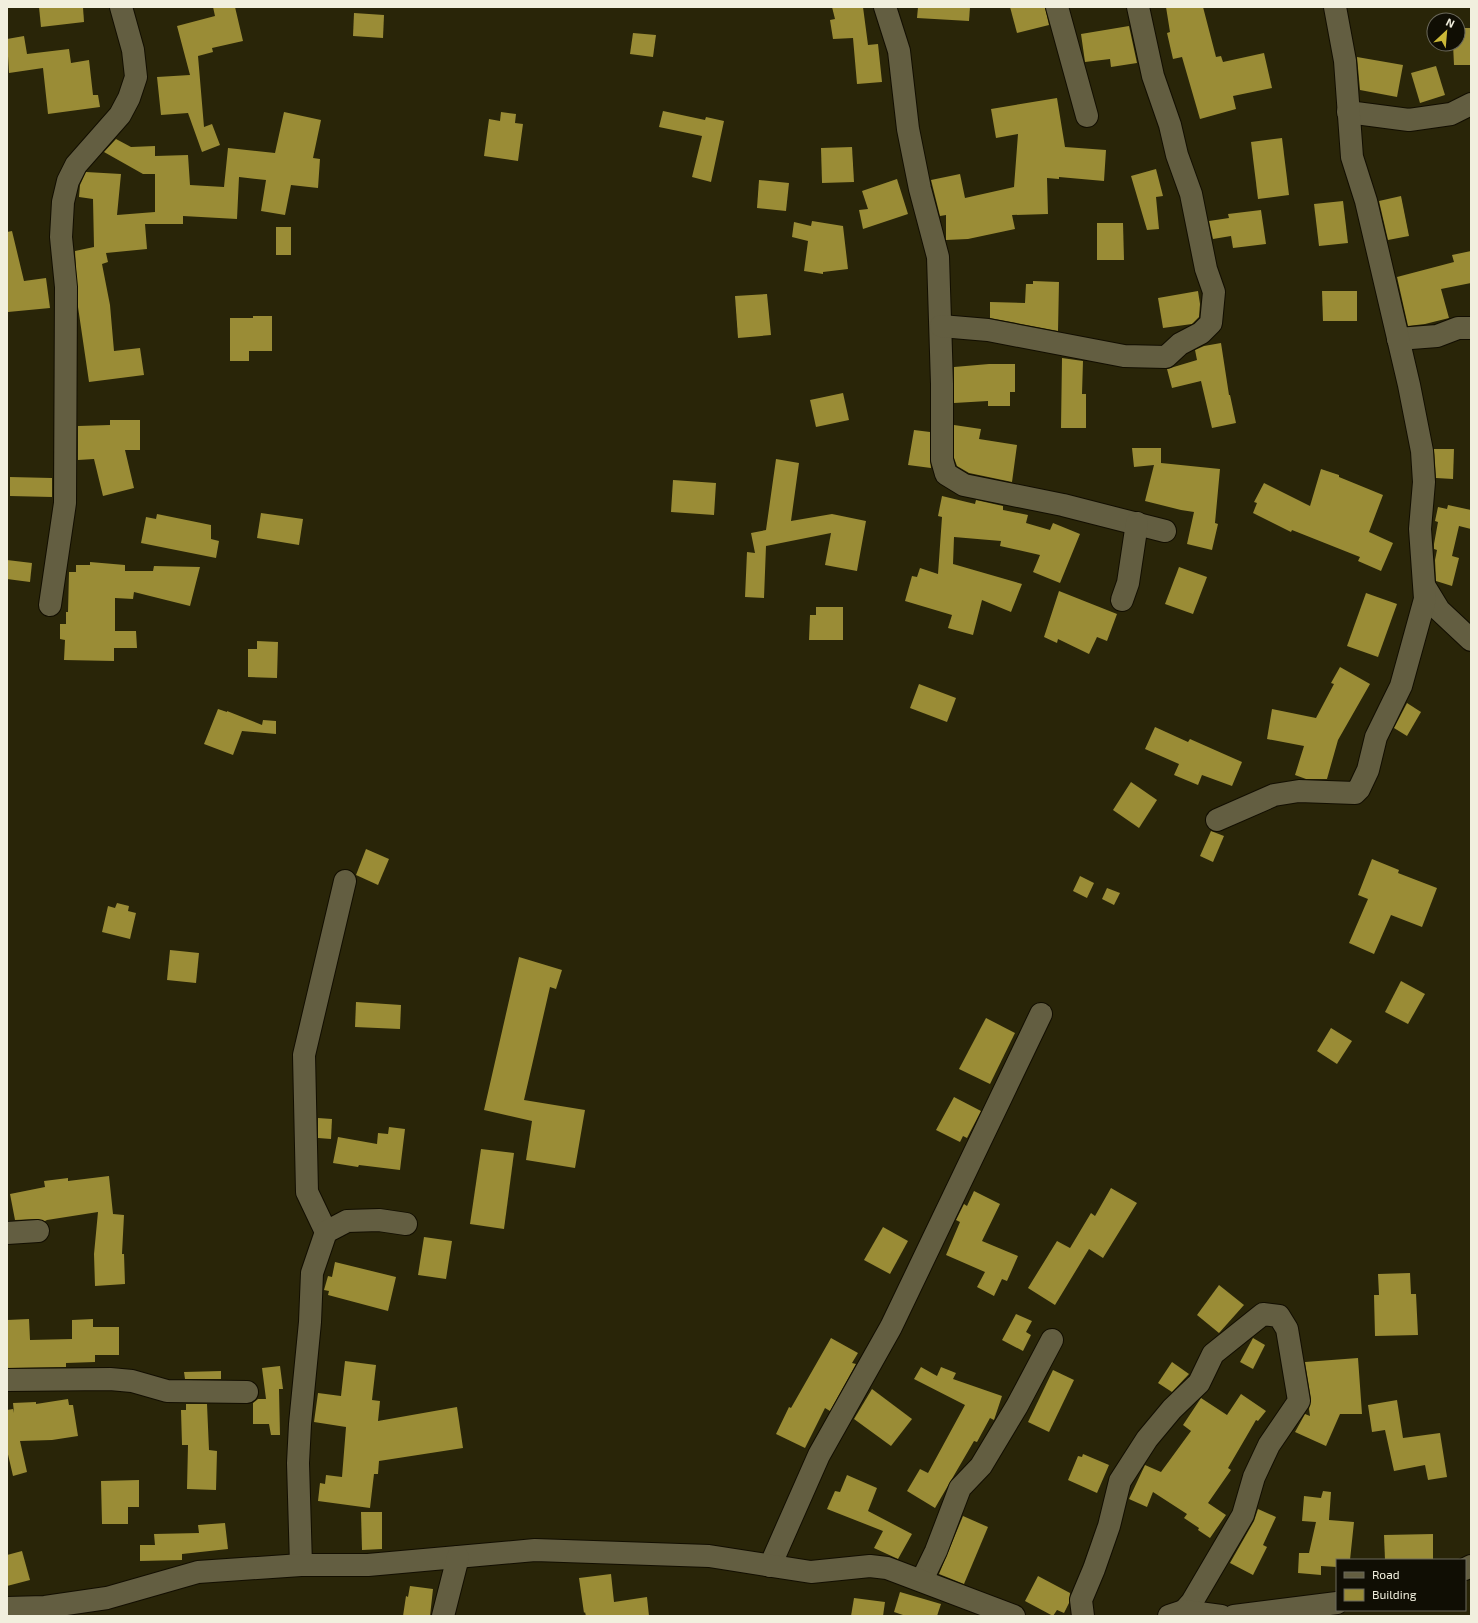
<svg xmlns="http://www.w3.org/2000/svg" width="1478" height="1623" font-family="'Exo 2',sans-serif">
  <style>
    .building { fill: #9a8c36 }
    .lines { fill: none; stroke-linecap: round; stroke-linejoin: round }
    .minor-casing { stroke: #120e00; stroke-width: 24 }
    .minor { stroke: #635e41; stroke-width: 22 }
  </style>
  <rect width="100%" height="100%" fill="#292508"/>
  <g class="building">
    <path d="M39,7H83L84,22L41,27Z"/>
    <path d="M213,7H235L243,41L212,48L213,52L198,56L204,127L212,124L220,145L202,152L188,113L161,115L157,77L190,75L177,26L215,16Z"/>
    <path d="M832,7H863L868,45L878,44L882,82L857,84L853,38L833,39L830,20L835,19Z"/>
    <path d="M918,7H970L969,21L917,18Z"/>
    <path d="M1010,7H1045L1049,25L1017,33Z"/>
    <path d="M1166,7H1203L1216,57L1221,56L1223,62L1264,53L1272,88L1233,96L1236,109L1200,119L1182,57L1173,59L1167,33L1170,32Z"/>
    <path d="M354,13L384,15L383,38L353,36Z"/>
    <path d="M1129,26L1137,63L1111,67L1110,59L1085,62L1081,34Z"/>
    <path d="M1458,28H1471V65H1454L1453,44H1458Z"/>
    <path d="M633,33L656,35L653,57L630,54Z"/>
    <path d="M24,36L27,54L69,49L71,63L89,60L93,95H98L100,107L48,114L43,68L9,73L7,39Z"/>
    <path d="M1357,57L1403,65L1397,97L1360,90Z"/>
    <path d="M1436,66L1445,95L1420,103L1411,73Z"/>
    <path d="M1057,98L1065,147L1106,150L1104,181L1059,177V179L1047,178L1048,214L1012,215L1015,229L968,239L946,240V215L940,216L931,180L960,174L965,198L1014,187L1018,134L996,138L991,109Z"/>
    <path d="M663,111L705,120L706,117L724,121L711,182L692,177L702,136L659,127Z"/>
    <path d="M284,112L321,120L313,158L320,159L318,188L291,185L285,215L261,211L266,180L239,177L237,219L183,216V224H145L147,249L106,253L108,262L102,264L110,305L114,351L140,348L144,375L89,382L78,307L75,251L94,247L93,199L79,197L80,185L86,172L121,174L117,215L155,212V174H143L104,152L116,139L131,147L155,146V156L188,155L190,185L224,187L228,148L275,153Z"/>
    <path d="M501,112L516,114L515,123L523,124L518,161L484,156L489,119L500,121Z"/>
    <path d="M1282,138L1289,195L1258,199L1251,142Z"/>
    <path d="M852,147L854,182L822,183L821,148Z"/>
    <path d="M1156,169L1163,196L1156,197L1159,229L1147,230L1131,176Z"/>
    <path d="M897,179L908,214L863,229L859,210L868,209L862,191Z"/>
    <path d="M759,180L789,183L786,211L757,208Z"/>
    <path d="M1401,196L1409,236L1388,240L1379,201Z"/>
    <path d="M1343,201L1348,243L1319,246L1314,204Z"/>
    <path d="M1261,210L1266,244L1233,248L1231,236L1213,239L1209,221L1229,218L1228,214Z"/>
    <path d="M812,221L843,226L848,269L823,272V274L804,271L808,241L792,237L794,222L811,226Z"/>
    <path d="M1097,223H1123L1124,260H1097Z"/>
    <rect x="276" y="227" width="15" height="28"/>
    <path d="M12,231L24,281L46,278L50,308L8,312L7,232Z"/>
    <path d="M1471,251V283L1441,289L1449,318L1425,324L1408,326L1397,277L1454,262L1452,255Z"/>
    <path d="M1033,281L1059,282L1058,331L990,318V302L1025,303L1026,284H1033Z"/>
    <path d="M1198,291L1200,304L1199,317L1192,324L1163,328L1158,298Z"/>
    <path d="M1322,291H1357V321H1323Z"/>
    <path d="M767,294L771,335L738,338L735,296Z"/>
    <path d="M253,316H272V351H249V361H230V318H253Z"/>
    <path d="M1221,343L1229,395H1230L1236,423L1212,428L1201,381L1172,388L1167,369L1197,360L1195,350L1204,346Z"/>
    <path d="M1062,358L1083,361L1082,394H1086V428H1061Z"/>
    <path d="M989,364H1015V392H1010V406H988V401L954,403V367Z"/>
    <path d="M843,393L849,420L816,427L810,400Z"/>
    <path d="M110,420H140V450H125L134,488L103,496L94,459L78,460V426L110,425Z"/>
    <path d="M954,425L981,429L979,439L1017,445L1012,482L969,473L957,466L954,458Z"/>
    <path d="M914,430L930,432V460L931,468L908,465Z"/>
    <path d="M1132,448H1161V463L1220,469L1215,523L1218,524L1212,550L1187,544L1194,512L1181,510L1145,501L1154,465L1134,467Z"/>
    <path d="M1434,449H1454L1453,479L1436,478Z"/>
    <path d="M776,459L799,463L791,521L832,514L866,521L857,571L825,565L831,533L766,546L764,598L745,597L747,552L755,553L751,533L766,530Z"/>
    <path d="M1321,469L1339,475V477L1383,495L1369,532L1393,543L1381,571L1358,561L1360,557L1292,530L1291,532L1253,513L1257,503L1254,502L1264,483L1310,506Z"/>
    <path d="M10,477L52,478V497L10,496Z"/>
    <path d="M673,480L716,483L714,515L671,512Z"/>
    <path d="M942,496L975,504L976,500L1003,506V510L1028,515L1026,523L1050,530L1053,523L1080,534L1060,583L1033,572L1040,555L1000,546L1001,541L954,537L953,564L1022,584L1011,612L982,600L973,635L948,628L952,615L905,601L912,576L917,577L920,568L938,574L942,517L938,516Z"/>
    <path d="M1448,505L1471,510V529L1459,526L1452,556L1459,558L1452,586L1436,581L1435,560L1437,550L1434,549V544L1438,522L1435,521L1438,507L1447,509Z"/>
    <path d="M261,513L303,519L299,545L257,538Z"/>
    <path d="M157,514L211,525V539L219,541L216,558L141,543L146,517L156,519Z"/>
    <path d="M7,560L32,563L30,582L7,579Z"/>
    <path d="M90,562L125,565V571H153L154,566L200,567L190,606L134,592L133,599L115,598V631H136L137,648H114V661L64,660L65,640L60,639V624H66V612H68L69,572H76V565H90Z"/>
    <path d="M1179,567L1207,577L1193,614L1165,604Z"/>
    <path d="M1059,591L1117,614L1107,641L1097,637L1089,654L1058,639L1057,643L1044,637Z"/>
    <path d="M1366,593L1397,604L1378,657L1347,646Z"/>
    <path d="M816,607H843V640H809L810,615H816Z"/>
    <path d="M257,641L278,642L277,678L248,677V649H257Z"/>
    <path d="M1340,667L1370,684L1338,740L1327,779H1306L1295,775L1304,746L1267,739L1272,709L1316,718L1334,684L1331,683Z"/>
    <path d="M919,684L956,698L947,722L910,708Z"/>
    <path d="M1407,703L1421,712L1407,736L1394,728Z"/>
    <path d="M218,709L227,712V711L262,725L263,720L276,721V734L242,731L233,755L204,744Z"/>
    <path d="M1155,727L1188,742L1190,739L1242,762L1232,786L1202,775L1198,785L1174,775L1179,764L1145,749Z"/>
    <path d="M1131,782L1157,800L1139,828L1113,810Z"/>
    <path d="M1211,831L1224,836L1213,862L1200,856Z"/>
    <path d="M366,849L389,859L378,885L356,875Z"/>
    <path d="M1372,859L1399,870L1398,873L1437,888L1422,927L1391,915L1374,954L1349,943L1368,899L1358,895Z"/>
    <path d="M1080,876L1094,883L1087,898L1073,891Z"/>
    <path d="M1107,888L1120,893L1114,905L1102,899Z"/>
    <path d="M117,903L129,906L128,911L136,913L130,939L102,932L108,906L115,908Z"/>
    <path d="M170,950L199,953L196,983L167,980Z"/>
    <path d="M519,957L562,970L556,989L550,987L524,1100L585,1110L575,1168L526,1160L532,1121L484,1110Z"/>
    <path d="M1401,981L1425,994L1408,1024L1385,1012Z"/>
    <path d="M356,1002L401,1005L400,1029L355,1027Z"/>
    <path d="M986,1018L1015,1033L990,1084L959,1069Z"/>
    <path d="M1331,1028L1352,1041L1337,1064L1317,1051Z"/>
    <path d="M954,1097L981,1111L967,1138L963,1136L960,1142L936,1130Z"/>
    <path d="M318,1118L332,1119L331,1139L318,1138Z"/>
    <path d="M389,1127L405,1129L400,1170L359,1165L358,1167L333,1163L338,1137L377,1144L378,1133L388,1134Z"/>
    <path d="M481,1149L514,1153L504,1229L470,1224Z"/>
    <path d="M109,1176L113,1214L124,1215L122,1254H124L125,1284L95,1286L94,1254L98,1212L47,1220L45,1221L37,1219L15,1220L10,1194L45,1187L44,1181L68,1178V1181Z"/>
    <path d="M1111,1188L1137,1203L1103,1258L1089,1249L1055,1305L1028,1288L1057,1241L1070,1248L1091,1213L1095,1216Z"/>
    <path d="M974,1191L1000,1204L982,1241L1018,1256L1007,1281L1002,1279L994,1296L977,1287L985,1272L946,1255L960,1222L956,1220L964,1204L967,1206Z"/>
    <path d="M883,1227L908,1241L890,1274L864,1260Z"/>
    <path d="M424,1237L452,1241L446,1279L418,1275Z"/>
    <path d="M335,1262L396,1277L388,1311L328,1295L329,1291L324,1290L328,1276L332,1277Z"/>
    <path d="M1410,1273L1411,1294H1416L1418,1335L1375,1336L1374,1295H1379L1378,1274Z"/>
    <path d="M1219,1285L1244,1305L1219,1333L1197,1315Z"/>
    <path d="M1016,1314L1032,1321L1026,1332L1031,1335L1023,1351L1002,1340Z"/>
    <path d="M29,1319L30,1340L72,1339V1320L93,1319V1327H119V1355H95V1362L66,1363V1367L7,1368V1320Z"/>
    <path d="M831,1338L858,1353L852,1363L856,1364L830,1411L825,1408L805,1448L776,1434L789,1407L791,1408Z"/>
    <path d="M1253,1338L1265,1345L1253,1369L1240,1362Z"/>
    <path d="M1358,1358L1362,1414H1340L1326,1446L1295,1432L1305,1414L1310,1416L1309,1409L1311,1399L1305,1362Z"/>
    <path d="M345,1361L376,1365L372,1400L380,1401L378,1421L457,1407L463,1448L379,1461L378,1474H374L370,1508L318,1501L320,1483L325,1484L326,1475L342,1477L346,1427L314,1422L318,1393L341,1396Z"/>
    <path d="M1172,1362L1189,1374L1172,1392L1158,1383Z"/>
    <path d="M280,1366L283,1389H279L280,1435H271L269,1424H253V1403L258,1399H266L262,1368Z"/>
    <path d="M921,1367L937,1376L941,1367L956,1373L953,1379L1002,1396L994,1420L990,1418L977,1442L974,1441L935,1508L907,1491L920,1469L928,1473L965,1405L914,1379Z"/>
    <path d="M1053,1370L1074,1380L1049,1432L1028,1422Z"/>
    <path d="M221,1371V1379H185L184,1372Z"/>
    <path d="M872,1389L912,1419L891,1446L854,1419Z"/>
    <path d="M1241,1394L1266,1411L1258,1421L1256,1420L1228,1468L1231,1470L1208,1503L1226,1515L1210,1538L1198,1530L1199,1528L1184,1518L1187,1514L1153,1492L1147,1507L1129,1499L1145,1465L1161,1472L1191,1431L1183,1425L1201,1398L1227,1415Z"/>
    <path d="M68,1399L69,1405H73L78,1436L52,1440L20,1441L27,1472L13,1476L7,1450V1410L13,1409L14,1413L13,1403L36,1402V1404Z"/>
    <path d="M1397,1400L1403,1438L1440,1433L1447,1477L1428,1480L1425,1465L1394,1471L1385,1430L1372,1432L1368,1405Z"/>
    <path d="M186,1404H207L209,1450L217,1451L216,1490L187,1489L188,1445H182L181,1410H186Z"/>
    <path d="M1083,1454L1109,1465L1097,1493L1068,1480L1078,1456L1082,1457Z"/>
    <path d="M847,1475L877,1488L868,1511L912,1534L898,1559L874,1548L883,1531L827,1509L835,1491L840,1492Z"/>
    <path d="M139,1480V1507H128V1524H102L101,1481Z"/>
    <path d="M1323,1491L1331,1492L1329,1520L1354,1522L1350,1560H1337V1567L1321,1566V1575L1298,1573L1299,1553H1309L1316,1522L1302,1521L1304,1496L1321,1498Z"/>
    <path d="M1258,1509L1276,1517L1263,1545L1267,1547L1253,1575L1230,1563L1254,1521Z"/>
    <path d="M361,1512H382V1549L362,1550Z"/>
    <path d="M963,1516L988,1527L964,1584L939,1574Z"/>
    <path d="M225,1523L228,1549L182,1554V1560L140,1561V1545H155L154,1534L199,1533L198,1525Z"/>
    <path d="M1433,1534V1560H1385L1384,1535Z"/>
    <path d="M22,1551L30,1580L7,1586V1555Z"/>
    <path d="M611,1574L614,1602L647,1597L649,1616H586L585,1612L584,1613L579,1578Z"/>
    <path d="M1038,1576L1070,1593L1069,1603L1064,1613L1057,1610L1053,1616L1025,1601Z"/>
    <path d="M410,1586L433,1589L430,1616H403L406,1596L408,1597Z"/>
    <path d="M900,1592L941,1604L937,1616H906L894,1612Z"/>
    <path d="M854,1598L885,1602L883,1616H851Z"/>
  </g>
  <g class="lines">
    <defs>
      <g id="minor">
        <path d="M885,7L899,51L908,129L920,189L938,257L942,384V460L946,474L964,485L1063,505L1165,531"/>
        <path d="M1057,7L1087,116"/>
        <path d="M1348,112L1409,120L1451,114L1471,104"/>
        <path d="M941,326L988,330L1124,356L1166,357L1180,344L1201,333L1211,323L1214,292L1206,269L1191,194L1177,155L1170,125L1153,76L1138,7"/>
        <path d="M1398,339L1437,336L1458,328H1471"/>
        <path d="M1425,587L1439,610L1471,640"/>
        <path d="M1122,600L1128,583L1137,523"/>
        <path d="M50,605L65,503L66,287L61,237L63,202L68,181L76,165L120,115L129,98L136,77L133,50L121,7"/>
        <path d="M1217,820L1274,795L1299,791L1355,793L1359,789L1368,770L1376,737L1401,686L1425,599L1420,529L1424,482L1422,451L1409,385L1366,201L1352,157L1345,61L1335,7"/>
        <path d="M326,1232L307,1192L304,1055L345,881"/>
        <path d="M7,1233L38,1231"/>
        <path d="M7,1380L110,1379L132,1381L167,1391L247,1392"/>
        <path d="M301,1565L298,1463L300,1424L310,1322L312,1273L326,1232L347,1221L379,1220L406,1224"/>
        <path d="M770,1566L819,1455L891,1327L1041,1014"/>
        <path d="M1465,1569L1471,1566"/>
        <path d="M922,1580L936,1551L960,1488L981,1466L1017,1406L1052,1340"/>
        <path d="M7,1608L45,1607L107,1598L198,1572L301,1565H368L535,1550L709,1556L811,1572L870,1566L887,1568L1014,1616"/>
        <path d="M443,1616L458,1557"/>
        <path d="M1083,1616L1081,1600L1094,1569L1109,1526L1120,1481L1147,1439L1172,1409L1199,1383L1213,1354L1263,1314L1279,1316L1287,1329L1299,1401L1269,1445L1254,1477L1243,1515L1192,1602L1184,1611"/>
        <path d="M1169,1616L1184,1611L1221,1616"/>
        <path d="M1234,1616L1337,1603"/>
      </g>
    </defs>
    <use href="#minor" class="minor-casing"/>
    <use href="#minor" class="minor"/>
  </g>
  <rect width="1478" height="1623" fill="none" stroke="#f1efde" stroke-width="16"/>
  <rect x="1336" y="1559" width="130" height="52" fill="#100e04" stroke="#6a685b"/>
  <rect x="1344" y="1572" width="20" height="6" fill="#635e41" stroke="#6a685b"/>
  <text x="1372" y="1579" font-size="12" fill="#f1efde">Road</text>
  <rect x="1344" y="1589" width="20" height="12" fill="#9a8c36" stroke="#6a685b"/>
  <text x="1372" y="1599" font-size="12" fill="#f1efde">Building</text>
  <g transform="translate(1446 32) rotate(26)"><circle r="19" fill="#100e04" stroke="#6a685b"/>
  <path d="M0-3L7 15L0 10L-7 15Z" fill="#ccb938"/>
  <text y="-6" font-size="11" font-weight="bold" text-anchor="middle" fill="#f1efde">N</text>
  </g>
</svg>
